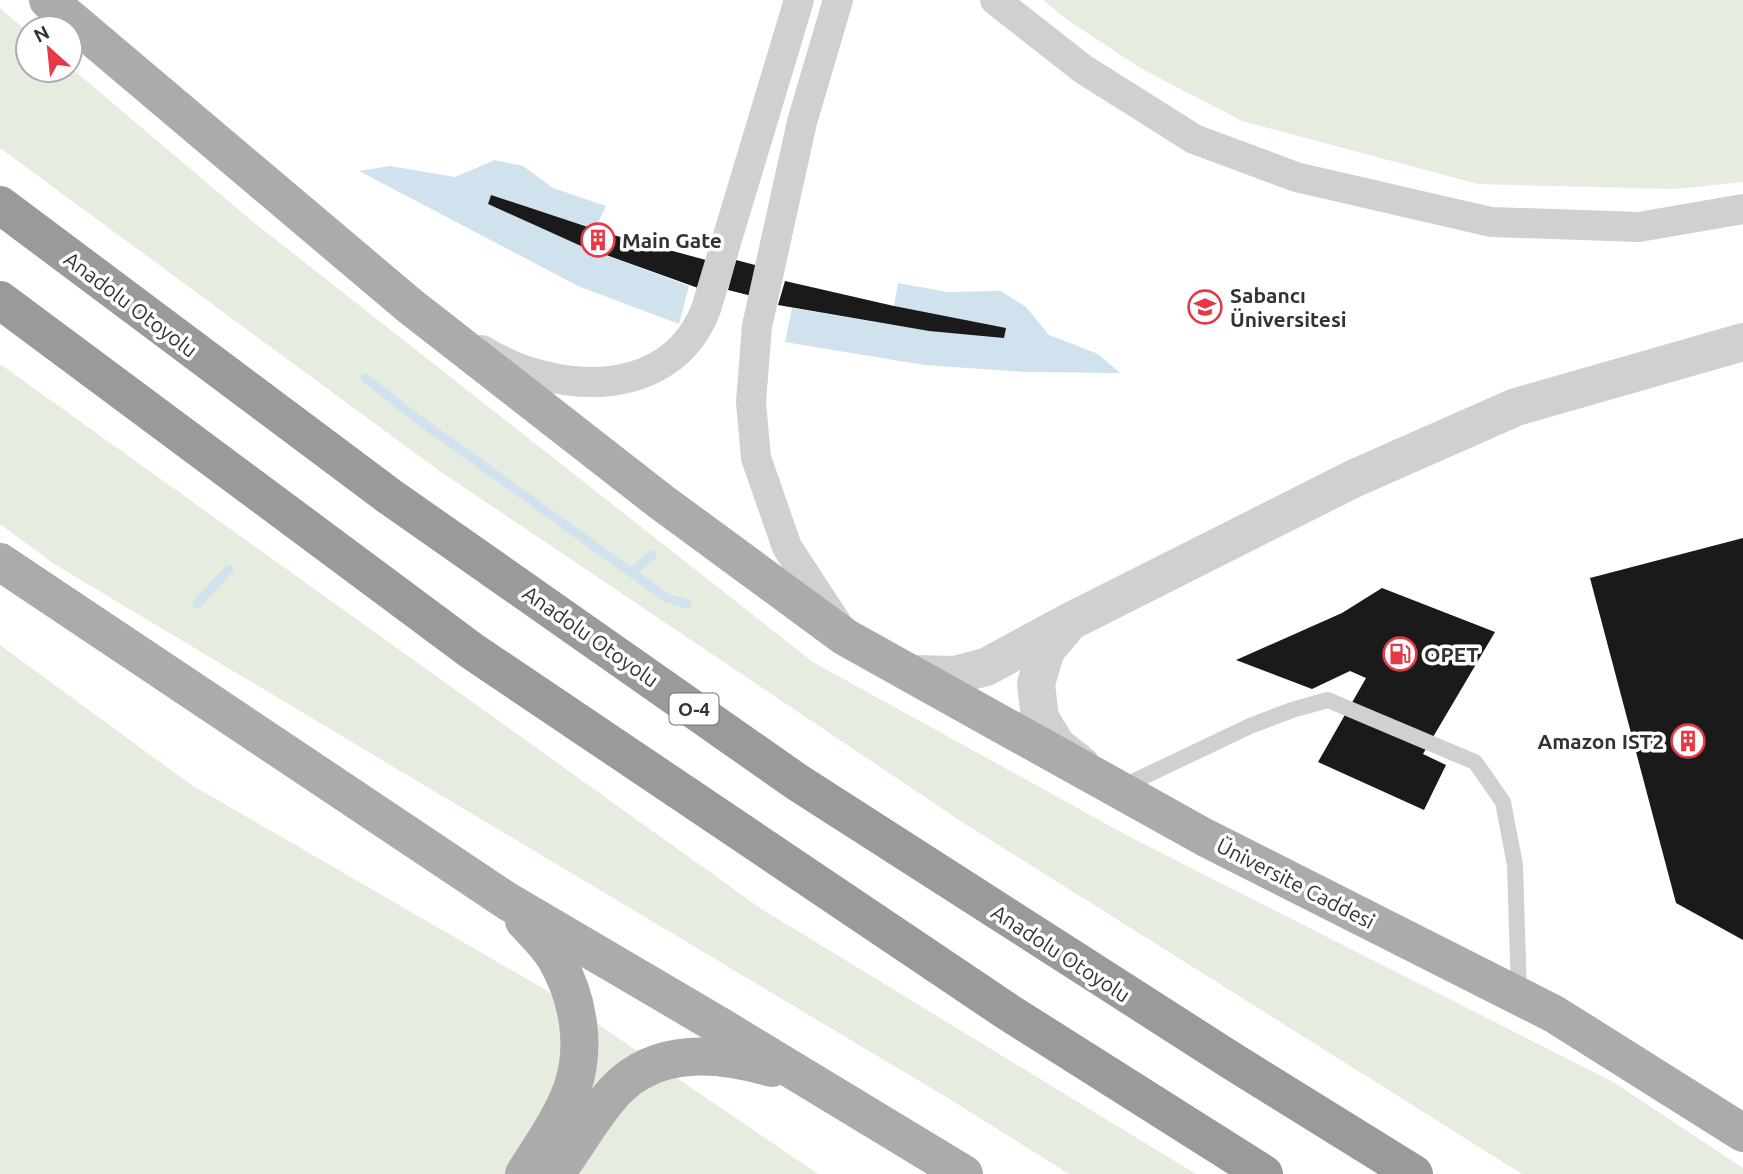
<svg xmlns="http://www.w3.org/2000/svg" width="1743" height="1174" font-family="Ubuntu,sans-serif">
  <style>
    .green { fill: #e6ecdf }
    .water { fill: #cfe2ee }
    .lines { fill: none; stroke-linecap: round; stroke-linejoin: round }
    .stream { stroke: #cfe2ee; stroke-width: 9 }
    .building { fill: #1a1a1a }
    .service { stroke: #d0d0d0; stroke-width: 16 }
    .minor { stroke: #d0d0d0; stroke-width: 30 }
    .tertiary { stroke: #d0d0d0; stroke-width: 38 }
    .primary { stroke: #ababab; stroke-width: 38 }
    .motorway { stroke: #9a9a9a; stroke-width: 38 }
    .labels { text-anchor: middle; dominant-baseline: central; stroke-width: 7; stroke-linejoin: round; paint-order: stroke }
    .shield { fill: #fff; stroke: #707070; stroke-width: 2 }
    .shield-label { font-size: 19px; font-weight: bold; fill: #333 }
    .poi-label { font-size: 21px; font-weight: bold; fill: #333; stroke: #fff; text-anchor: start }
    .street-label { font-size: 21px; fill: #333; stroke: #fff }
  </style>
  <rect width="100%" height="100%" fill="#fff"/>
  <g class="green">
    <path d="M1043,0H1743V182L1675,189L1478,184L1242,121L1142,69L1066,19Z"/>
    <path d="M0,8L28,32V70H70V67L252,221L813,662L1130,837L1615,1083L1743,1168V1174H1522L962,822L438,470L0,148Z"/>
    <path d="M0,364L760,908L1196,1174H1069L956,1103L54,564L0,524Z"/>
    <path d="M0,645L190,784L558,997L818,1174H0Z"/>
  </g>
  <g class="water">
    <path d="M495,160L523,166L553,188L606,206L595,229L491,195L488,204L581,246L689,286L679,324L578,286L359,171L390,166L455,177Z"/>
    <path d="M898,283L948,292L1001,291L1026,307L1049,335L1098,354L1120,373L1025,372L924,365L785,342L792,308L929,331L894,306Z"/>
  </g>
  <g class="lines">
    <g class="stream">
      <path d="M365,378L423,423L667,598L687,604"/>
      <path d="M632,572L652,555"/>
      <path d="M197,604L229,569"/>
    </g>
  </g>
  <g class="building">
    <path d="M491,195L606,233L706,260L698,288L581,246L488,204Z"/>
    <path d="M736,260L759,266L752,296L728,290Z"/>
    <path d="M785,281L894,306L1006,328L1004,338L929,331L778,305Z"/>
    <path d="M1743,538V940L1676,903L1590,578Z"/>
    <path d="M1382,588L1495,632L1423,754L1446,765L1424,810L1318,762L1366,678L1350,671L1312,689L1236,660L1342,613Z"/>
  </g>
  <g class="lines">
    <path class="service" d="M1122,787L1250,726L1292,710L1328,700L1475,762L1503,802L1515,865L1519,993"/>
    <g class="minor">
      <path d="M995,0L1083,69L1194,139L1296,177L1491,222L1639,227L1743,209"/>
      <path d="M482,350C555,395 670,402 706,309L799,0"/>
      <path d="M838,625L787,547L756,458L751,402L757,326L802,122L838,0"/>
    </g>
    <g class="tertiary">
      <path d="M1068,624L1046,650L1036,684L1040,718L1057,746L1081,765"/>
      <path d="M912,674L955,675L986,667L1069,622L1355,478L1516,407L1743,342"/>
    </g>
    <g class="primary">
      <path d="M48,0L410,306L660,501L845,637L1204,837L1554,1014L1743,1133"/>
      <path d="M0,562L507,901L723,1028L964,1174"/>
      <path d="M524,921C535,933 548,945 556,959C578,997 587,1046 572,1089C561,1119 541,1147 524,1174"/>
      <path d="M555,1174C576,1147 592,1116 615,1091C657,1046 719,1053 772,1068"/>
    </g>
    <g class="motorway">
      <path d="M0,205L389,496L797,782L1232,1061L1414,1174"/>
      <path d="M0,300L472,651L1008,1012L1264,1174"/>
    </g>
  </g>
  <defs>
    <symbol id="building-ring" viewBox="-11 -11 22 22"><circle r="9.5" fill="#fff" stroke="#e63946" stroke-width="1.5"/><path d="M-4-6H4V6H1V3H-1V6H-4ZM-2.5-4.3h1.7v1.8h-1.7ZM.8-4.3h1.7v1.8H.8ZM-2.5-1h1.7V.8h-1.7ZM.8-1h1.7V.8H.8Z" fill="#e63946"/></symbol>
    <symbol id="university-ring" viewBox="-11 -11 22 22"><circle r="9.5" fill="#fff" stroke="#e63946" stroke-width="1.5"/><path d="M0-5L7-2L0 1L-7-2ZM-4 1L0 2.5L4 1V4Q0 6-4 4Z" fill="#e63946"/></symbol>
    <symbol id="fuel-ring" viewBox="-11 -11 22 22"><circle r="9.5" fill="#fff" stroke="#e63946" stroke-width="1.5"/><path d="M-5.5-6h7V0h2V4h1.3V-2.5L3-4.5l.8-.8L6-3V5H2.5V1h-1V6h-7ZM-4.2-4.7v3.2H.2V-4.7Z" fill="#e63946"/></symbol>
  </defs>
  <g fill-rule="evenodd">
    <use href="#building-ring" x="579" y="221" width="38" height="38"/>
    <use href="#university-ring" x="1186" y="288" width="38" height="38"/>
    <use href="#fuel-ring" x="1381" y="635" width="38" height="38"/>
    <use href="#building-ring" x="1669" y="722" width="38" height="38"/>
  </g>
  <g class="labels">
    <rect class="shield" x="669.5" y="693.5" width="49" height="31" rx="5"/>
    <g class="shield-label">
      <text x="694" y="709">O-4</text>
    </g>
    <g class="poi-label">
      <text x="622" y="240">Main Gate</text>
      <text x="1230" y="295">Sabancı<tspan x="1230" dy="24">Üniversitesi</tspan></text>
      <text x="1424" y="654">OPET</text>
      <text x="1664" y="741" text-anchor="end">Amazon IST2</text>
    </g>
    <g class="street-label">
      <text transform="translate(131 304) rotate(37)">Anadolu Otoyolu</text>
      <text transform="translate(591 636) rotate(35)">Anadolu Otoyolu</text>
      <text transform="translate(1296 883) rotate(27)">Üniversite Caddesi</text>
      <text transform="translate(1061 953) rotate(33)">Anadolu Otoyolu</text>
    </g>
  </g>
  <g transform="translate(49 49) rotate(333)"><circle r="33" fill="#ffffff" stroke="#adadad" stroke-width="2"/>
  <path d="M0-5L12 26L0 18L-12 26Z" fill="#e63946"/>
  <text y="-10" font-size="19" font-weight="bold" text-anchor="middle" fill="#333333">N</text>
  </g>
</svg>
